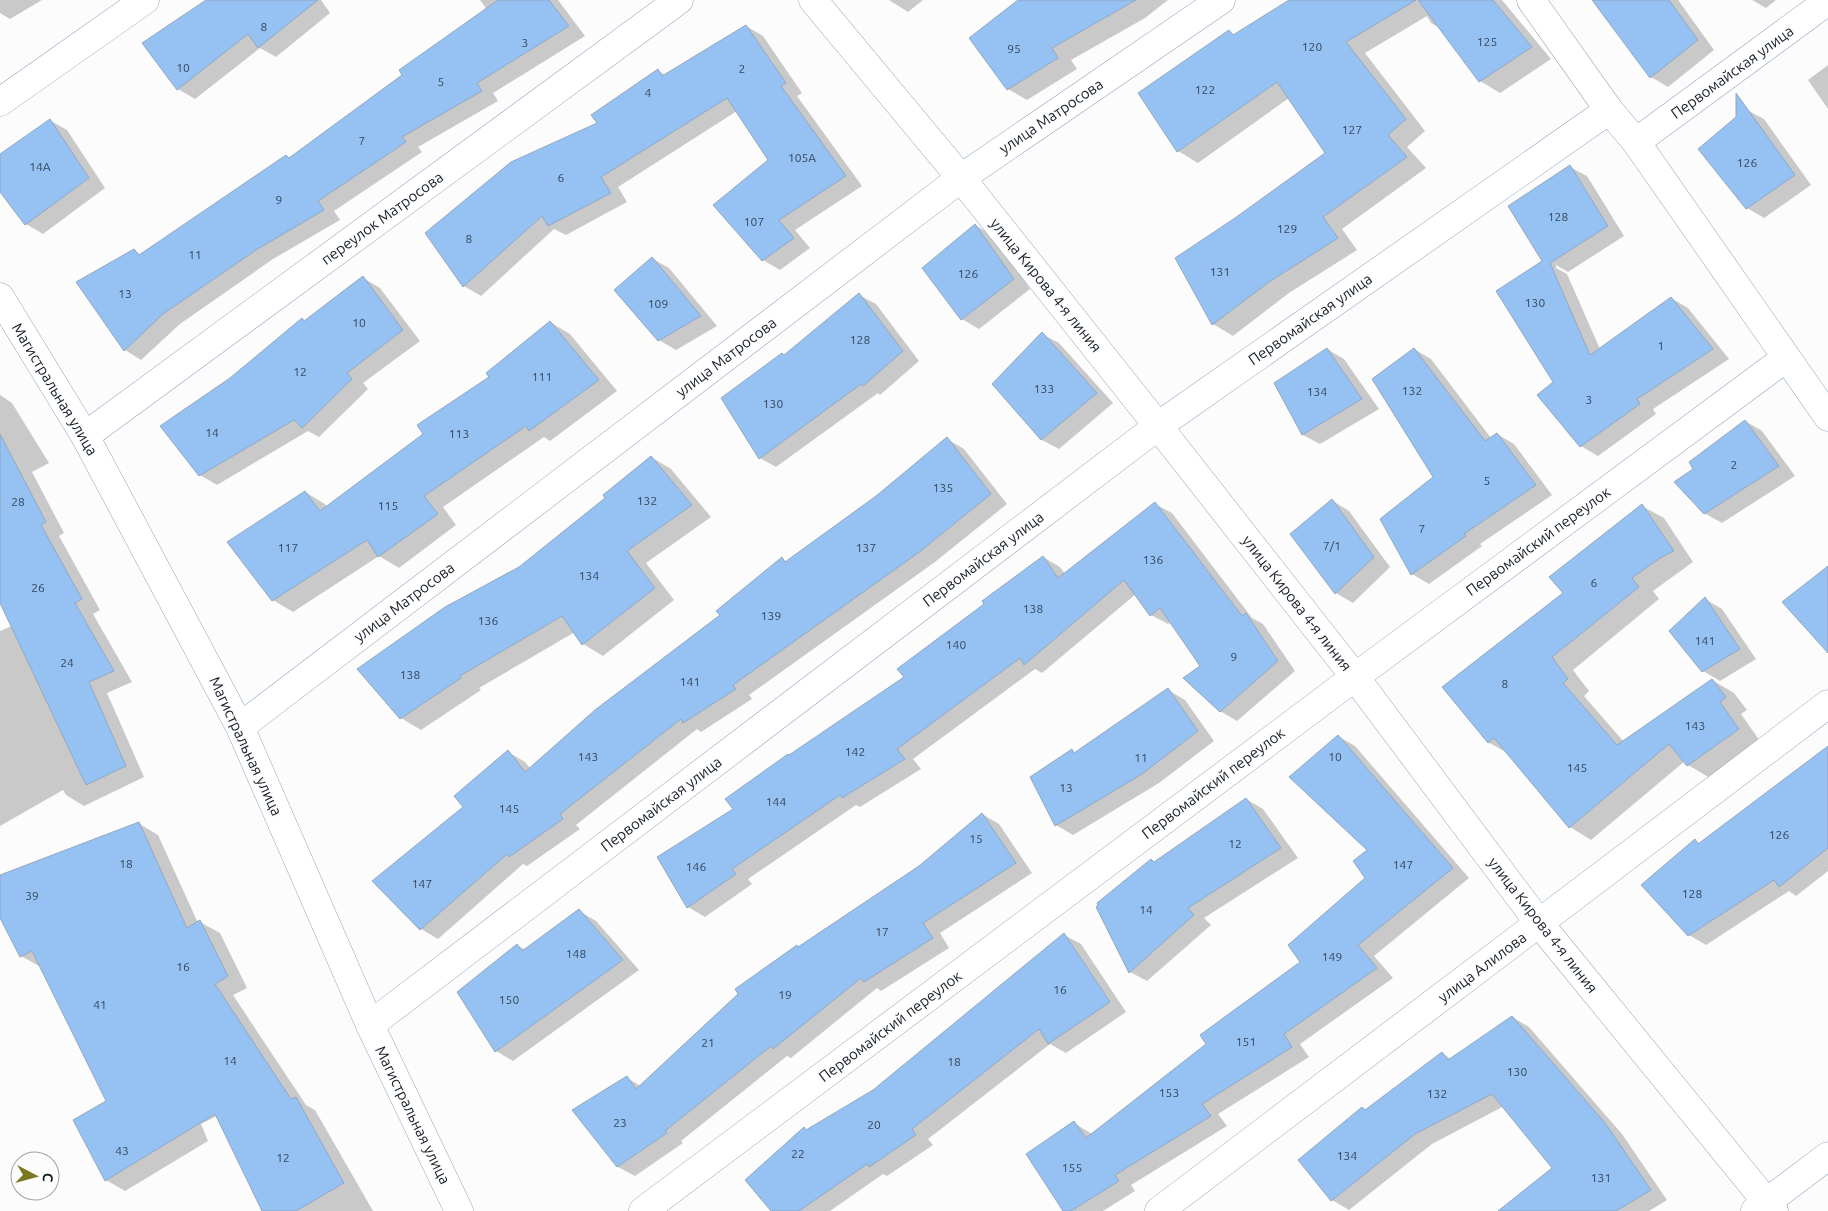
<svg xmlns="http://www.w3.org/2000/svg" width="1828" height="1211" font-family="Ubuntu,sans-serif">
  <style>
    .shadow { fill: #0003 }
    .building { fill: #95c1f3; stroke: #92a8c2 }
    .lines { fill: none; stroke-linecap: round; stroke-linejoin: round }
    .minor-casing { stroke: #91a7c0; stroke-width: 29 }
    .minor { stroke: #fff; stroke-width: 28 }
    .labels { text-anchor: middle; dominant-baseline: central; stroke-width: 4; stroke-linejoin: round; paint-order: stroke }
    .number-label { font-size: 12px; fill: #35465a }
    .street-label { font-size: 15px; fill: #151d27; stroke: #fcfcfc }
  </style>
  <rect width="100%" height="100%" fill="#fcfcfc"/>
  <g class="shadow">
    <path d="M0,0H42L10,19L0,13Z"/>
    <path d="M209,0H321L330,13L276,57L260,48L195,99L178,89Z"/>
    <path d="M480,0H558L585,36L493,93L498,101L418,147L422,152L334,211L340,220L273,259L180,324L141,360L125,350L134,251L141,255L286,156L290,158L404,75L487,10Z"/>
    <path d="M889,0H923L908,12Z"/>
    <path d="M1020,0H1168L1145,18L1071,60L1077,69L1027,100L1008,89Z"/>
    <path d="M1291,0H1502L1551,59L1500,93L1480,81L1441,29L1431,23L1427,16L1365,53L1425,131L1407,147L1426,168L1342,229L1357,250L1289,293L1233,336L1213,324L1177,259L1236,219L1326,153L1289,98L1198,163L1178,151L1229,31L1235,35Z"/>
    <path d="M1606,0H1678L1714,50L1668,87L1651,77L1599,6Z"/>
    <path d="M1752,0H1776L1766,8Z"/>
    <path d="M746,26L763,36L802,93L797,96L862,186L795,230L810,248L780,270L763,260L769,161L737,111L618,187L627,202L566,235L554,229L481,296L464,286L426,233L599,123L658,71L666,75Z"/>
    <path d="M1828,65V109L1808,80Z"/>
    <path d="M1747,110L1764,119L1811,185L1764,218L1747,208Z"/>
    <path d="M51,121L67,130L105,188L43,234L26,224L0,189V156Z"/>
    <path d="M1570,167L1587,176L1624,236L1568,272L1556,265V268L1567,274L1600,349L1671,298L1688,308L1729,359L1653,409L1656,414L1598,456L1581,446L1555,382L1544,262Z"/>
    <path d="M975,225L992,235L1030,289L979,329L962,319Z"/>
    <path d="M653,259L669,268L717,326L676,350L659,340Z"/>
    <path d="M363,278L380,288L420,341L363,383L368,389L319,437L308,431L217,485L200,475L302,319L306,321Z"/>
    <path d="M859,295L876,304L919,361L880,395L878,393L776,467L760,458L785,355Z"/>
    <path d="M550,322L570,334L617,391L550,441L544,437L443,507L456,525L399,568L379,556L293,612L273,600L229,542L305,492L325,504L327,507L424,435Z"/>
    <path d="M1042,334L1059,343L1113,403L1059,449L1042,440L993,384Z"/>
    <path d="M1327,349L1344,359L1379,409L1320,444L1303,435L1275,383Z"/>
    <path d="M1414,349L1431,359L1491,438L1497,434L1514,444L1552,495L1480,544L1482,546L1429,584L1412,574L1435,477Z"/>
    <path d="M0,395L12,403L49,463L32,472L64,533L59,536L100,610L93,614L132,682L107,693L144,777L84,806L66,795L63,790L0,826V631L12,626L0,600Z"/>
    <path d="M1745,421L1762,431L1795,476L1722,523L1704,513L1694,469Z"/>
    <path d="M947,439L964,449L1007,504L935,562L749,695L752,699L701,732L697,729L576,825L580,829L527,866L523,864L438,939L421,929L374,881L465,807L508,752L525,762L531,769L722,616L782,559L787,562L876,497Z"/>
    <path d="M651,457L671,469L711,517L646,563L674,600L603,656L583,644L575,632L479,688L481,690L421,730L401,718L359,669L520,568L607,499Z"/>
    <path d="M1333,501L1349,511L1390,567L1353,603L1336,593Z"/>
    <path d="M1155,504L1172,513L1252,618L1263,624L1295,671L1237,721L1220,711L1202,666L1171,622L1168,624L1151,615L1136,594L1042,673L1035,669L913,759L921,769L860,807L856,805L748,879L752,884L705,917L688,907L734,809L790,756L906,678L985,604L1043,557L1060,567L1065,574Z"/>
    <path d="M1642,506L1664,518L1693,562L1653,591L1659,599L1573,670L1589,691L1584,696L1624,742L1712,680L1734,693L1747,710L1741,714L1760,741L1710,778L1688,765L1685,761L1591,840L1570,827L1509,754L1488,742L1565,594Z"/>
    <path d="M1705,599L1722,609L1756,659L1720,681L1703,671Z"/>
    <path d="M1168,690L1185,700L1214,741L1159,783L1073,835L1056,825L1072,751L1076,753Z"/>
    <path d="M1338,736L1355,746L1469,878L1374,956L1393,978L1300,1044L1309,1057L1218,1114L1227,1126L1131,1185L1135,1191L1103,1211H1065L1074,1123L1092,1134L1207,1044L1302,962L1367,878L1368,850Z"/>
    <path d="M1828,748V871L1796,896L1789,891L1706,945L1689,935L1695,840L1700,844Z"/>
    <path d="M1246,799L1263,809L1298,858L1204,918L1211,925L1147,981L1130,972L1155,863Z"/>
    <path d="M982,814L999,824L1032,873L940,933L949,948L881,991L877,988L791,1058L787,1056L681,1141L683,1143L635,1176L618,1167L574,1110L627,1078L641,1086L920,867Z"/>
    <path d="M138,823L158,835L198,923L200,922L220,933L247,988L233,995L306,1105L315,1110L373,1211H292L239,1105L201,1124L208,1141L125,1191L106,1180L108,1101L41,967L21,956L0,915V876Z"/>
    <path d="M579,911L596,921L639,970L513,1061L496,1051L517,945L526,950Z"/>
    <path d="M1064,935L1081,944L1126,1012L1066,1053L1050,1044L928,1139L933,1145L887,1176L883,1174L830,1211H772L804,1128L807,1130L873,1091Z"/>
    <path d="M1512,1017L1529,1027L1622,1134L1667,1200L1649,1211H1500L1554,1168L1504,1106L1432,1144L1349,1210L1332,1200L1300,1160L1362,1108L1366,1110L1442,1053L1451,1059Z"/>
  </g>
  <g class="building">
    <path d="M206,0H318L258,48L248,34L177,90L142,43Z"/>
    <path d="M498,0H549L569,26L477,83L482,91L402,137L406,142L318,201L324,210L256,250L163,314L124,351L76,282L134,249L139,255L286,155L289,158L402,75L399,70Z"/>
    <path d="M1018,0H1136L1052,48L1058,58L1007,90L969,38Z"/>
    <path d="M1289,0H1416L1346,42L1406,119L1388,135L1407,157L1323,217L1338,238L1269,282L1212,325L1175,258L1235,218L1325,153L1277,82L1177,152L1138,93L1229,30L1233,35Z"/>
    <path d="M1418,0H1493L1532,47L1479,82Z"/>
    <path d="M1592,0H1669L1698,40L1650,78Z"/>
    <path d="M746,25L786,83L781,86L846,176L779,220L794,238L762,261L713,205L768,160L727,98L601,177L611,193L548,226L542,216L463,287L425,233L511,162L597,123L591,115L658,69L662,76Z"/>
    <path d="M1736,93L1795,175L1746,209L1698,149L1736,117Z"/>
    <path d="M50,119L89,178L25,225L0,192V154Z"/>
    <path d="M1570,165L1608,226L1550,263L1590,355L1671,297L1713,349L1637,399L1640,404L1580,447L1537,395L1553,382L1496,291L1542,261L1508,206Z"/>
    <path d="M975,224L1014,279L961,320L922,268Z"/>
    <path d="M652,257L701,316L658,341L614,290Z"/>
    <path d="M363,276L403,330L347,373L352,379L302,428L294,420L199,476L160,426L230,378L302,318L304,321Z"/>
    <path d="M859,293L903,351L863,386L861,384L759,459L721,398L782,353L784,355Z"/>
    <path d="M550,321L599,380L529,431L526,426L424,496L438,514L378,557L367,540L272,601L227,542L305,491L320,511L423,434L417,425L489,377L486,373Z"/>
    <path d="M1042,332L1097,393L1041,440L992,384Z"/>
    <path d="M1327,348L1362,399L1302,435L1274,383Z"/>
    <path d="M1414,348L1485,441L1497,433L1536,485L1464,534L1466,536L1411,575L1380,519L1433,477L1372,379Z"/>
    <path d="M1745,420L1779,466L1704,514L1674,482L1693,469L1689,462Z"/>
    <path d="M0,434L46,522L41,525L82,599L75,603L114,671L89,682L126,766L86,785L0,603Z"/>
    <path d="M947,437L991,494L918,553L733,685L736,689L683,723L681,719L560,814L563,819L509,857L507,854L420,930L372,881L463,807L454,796L508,750L525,772L595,710L720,615L716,611L782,557L785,562L876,496Z"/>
    <path d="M651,456L692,505L627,551L655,588L582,645L562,616L460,676L461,678L400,719L357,669L445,607L519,567L605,498L603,495Z"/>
    <path d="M1332,499L1374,557L1335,594L1290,534Z"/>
    <path d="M1155,502L1242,616L1246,613L1278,661L1220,712L1183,678L1200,666L1160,608L1150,616L1124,580L1024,665L1020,658L897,749L905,759L842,798L840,795L732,869L736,874L687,908L657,857L733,809L725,799L788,754L789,755L904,677L897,669L984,604L982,601L1043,556L1058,578Z"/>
    <path d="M1642,504L1674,551L1660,558L1632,578L1639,587L1552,657L1568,679L1563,683L1617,745L1712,679L1726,697L1720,702L1739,729L1687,766L1669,744L1569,828L1494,738L1488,743L1442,687L1563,593L1549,577Z"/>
    <path d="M1828,566V653L1782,602Z"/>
    <path d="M1705,597L1740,649L1702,672L1669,631Z"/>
    <path d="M1168,688L1198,731L1142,774L1055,826L1030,777L1072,749L1074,753Z"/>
    <path d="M1338,735L1453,868L1358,945L1377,968L1284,1034L1292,1047L1202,1104L1211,1116L1115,1175L1119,1181L1071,1211H1063L1026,1154L1074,1121L1086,1138L1206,1044L1200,1035L1300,962L1288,945L1365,878L1353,861L1367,850L1289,777Z"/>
    <path d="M1828,746V848L1779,887L1774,880L1688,936L1641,885L1695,839L1698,844Z"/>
    <path d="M1246,798L1281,848L1188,908L1194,915L1129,973L1096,907L1098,905L1097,903L1151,859L1154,862Z"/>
    <path d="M982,813L1016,863L923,923L933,938L864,982L861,978L773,1049L771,1046L665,1131L667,1133L617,1167L572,1110L627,1076L636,1089L738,994L735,989L797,945L798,947L919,866Z"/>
    <path d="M139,822L187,928L200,920L228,976L215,984L291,1099L296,1097L344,1183L296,1211H262L215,1114L105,1181L73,1120L106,1101L32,951L20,957L0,918V875Z"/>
    <path d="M579,909L623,960L495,1052L457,992L517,944L522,951Z"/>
    <path d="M1064,933L1110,1002L1048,1044L1039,1029L912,1129L916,1135L869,1167L867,1164L799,1211H771L745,1180L804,1127L806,1130L873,1090Z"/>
    <path d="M1512,1016L1605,1123L1651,1190L1616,1211H1498L1552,1168L1492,1094L1415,1134L1331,1201L1298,1160L1362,1107L1365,1110L1442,1052L1448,1060Z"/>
  </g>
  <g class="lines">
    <defs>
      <g id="minor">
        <path d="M813,0L961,178L1158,426L1355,677L1539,923L1774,1211"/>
        <path d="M1531,0L1609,110L1636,142L1828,417"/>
        <path d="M0,102L145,0"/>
        <path d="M1636,142L1828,1"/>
        <path d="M0,297L85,436L240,727L370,1025L459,1211"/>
        <path d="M85,436L679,0"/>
        <path d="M240,727L961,178L1221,0"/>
        <path d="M370,1025L1158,426L1609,110"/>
        <path d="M643,1211L1355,677L1786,358"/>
        <path d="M1159,1211L1828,704"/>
        <path d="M1755,1211L1828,1156"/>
      </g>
    </defs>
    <use href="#minor" class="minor-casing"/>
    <use href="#minor" class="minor"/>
  </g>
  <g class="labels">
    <g class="number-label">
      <text x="264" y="26">8</text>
      <text x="1487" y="41">125</text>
      <text x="525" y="42">3</text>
      <text x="1312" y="46">120</text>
      <text x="1014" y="48">95</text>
      <text x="183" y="67">10</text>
      <text x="742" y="68">2</text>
      <text x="441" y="81">5</text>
      <text x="1205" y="89">122</text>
      <text x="648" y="92">4</text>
      <text x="1352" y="129">127</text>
      <text x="362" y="140">7</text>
      <text x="802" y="157">105А</text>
      <text x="1747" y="162">126</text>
      <text x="40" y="166">14А</text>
      <text x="561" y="177">6</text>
      <text x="279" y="199">9</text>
      <text x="1558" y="216">128</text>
      <text x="754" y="221">107</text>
      <text x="1287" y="228">129</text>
      <text x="469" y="238">8</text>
      <text x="195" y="254">11</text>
      <text x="1220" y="271">131</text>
      <text x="968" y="273">126</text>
      <text x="125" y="293">13</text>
      <text x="1535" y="302">130</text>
      <text x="658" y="303">109</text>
      <text x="359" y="322">10</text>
      <text x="860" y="339">128</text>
      <text x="1661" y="345">1</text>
      <text x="300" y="371">12</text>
      <text x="542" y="376">111</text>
      <text x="1044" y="388">133</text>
      <text x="1412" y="390">132</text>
      <text x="1317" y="391">134</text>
      <text x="1589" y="399">3</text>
      <text x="773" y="403">130</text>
      <text x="212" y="432">14</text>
      <text x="459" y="433">113</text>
      <text x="1734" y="464">2</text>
      <text x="1487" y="480">5</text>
      <text x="943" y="487">135</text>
      <text x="647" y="500">132</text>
      <text x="18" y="501">28</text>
      <text x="388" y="505">115</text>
      <text x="1422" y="528">7</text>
      <text x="1332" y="545">7/1</text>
      <text x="288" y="547">117</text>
      <text x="866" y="547">137</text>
      <text x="1153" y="559">136</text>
      <text x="589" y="575">134</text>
      <text x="1594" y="582">6</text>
      <text x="38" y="587">26</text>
      <text x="1033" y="608">138</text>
      <text x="771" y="615">139</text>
      <text x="488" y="620">136</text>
      <text x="1705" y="640">141</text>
      <text x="956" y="644">140</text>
      <text x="1234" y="656">9</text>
      <text x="67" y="662">24</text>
      <text x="410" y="674">138</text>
      <text x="690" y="681">141</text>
      <text x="1505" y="683">8</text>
      <text x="1695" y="725">143</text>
      <text x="855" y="751">142</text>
      <text x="588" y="756">143</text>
      <text x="1335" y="756">10</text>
      <text x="1141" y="757">11</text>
      <text x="1577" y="767">145</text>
      <text x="1066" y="787">13</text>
      <text x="776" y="801">144</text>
      <text x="509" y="808">145</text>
      <text x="1779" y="834">126</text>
      <text x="976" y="838">15</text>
      <text x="1235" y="843">12</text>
      <text x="126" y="863">18</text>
      <text x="1403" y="864">147</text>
      <text x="696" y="866">146</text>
      <text x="422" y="883">147</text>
      <text x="1692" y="893">128</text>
      <text x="32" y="895">39</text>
      <text x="1146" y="909">14</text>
      <text x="882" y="931">17</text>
      <text x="576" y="953">148</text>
      <text x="1332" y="956">149</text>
      <text x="183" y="966">16</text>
      <text x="1060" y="989">16</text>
      <text x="785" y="994">19</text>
      <text x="509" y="999">150</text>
      <text x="100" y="1004">41</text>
      <text x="1246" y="1041">151</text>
      <text x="708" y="1042">21</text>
      <text x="230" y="1060">14</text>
      <text x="954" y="1061">18</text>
      <text x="1517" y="1071">130</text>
      <text x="1169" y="1092">153</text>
      <text x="1437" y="1093">132</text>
      <text x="620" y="1122">23</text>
      <text x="874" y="1124">20</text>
      <text x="122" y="1150">43</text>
      <text x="798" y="1153">22</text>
      <text x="1347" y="1155">134</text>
      <text x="283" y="1157">12</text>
      <text x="1072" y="1167">155</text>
      <text x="1601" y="1177">131</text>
    </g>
    <g class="street-label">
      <text transform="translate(1732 72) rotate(-36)">Первомайская улица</text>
      <text transform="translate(1051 116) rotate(-34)">улица Матросова</text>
      <text transform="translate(382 218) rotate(-36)">переулок Матросова</text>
      <text transform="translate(1046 285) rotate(51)">улица Кирова 4-я линия</text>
      <text transform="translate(1310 319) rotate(-35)">Первомайская улица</text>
      <text transform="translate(726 357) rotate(-37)">улица Матросова</text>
      <text transform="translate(55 389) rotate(59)">Магистральная улица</text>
      <text transform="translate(1538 541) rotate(-36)">Первомайский переулок</text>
      <text transform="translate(983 559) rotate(-37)">Первомайская улица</text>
      <text transform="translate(404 602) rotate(-37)">улица Матросова</text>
      <text transform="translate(1297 603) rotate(52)">улица Кирова 4-я линия</text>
      <text transform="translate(246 746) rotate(65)">Магистральная улица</text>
      <text transform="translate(1213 783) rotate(-37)">Первомайский переулок</text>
      <text transform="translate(661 804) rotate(-37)">Первомайская улица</text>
      <text transform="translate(1543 925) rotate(52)">улица Кирова 4-я линия</text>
      <text transform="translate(1482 967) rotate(-37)">улица Алилова</text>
      <text transform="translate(890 1026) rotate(-37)">Первомайский переулок</text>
      <text transform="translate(413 1115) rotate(64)">Магистральная улица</text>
    </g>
  </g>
  <g transform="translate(35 1176) rotate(96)"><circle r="24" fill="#fcfcfc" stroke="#a0a3a7"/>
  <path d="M0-4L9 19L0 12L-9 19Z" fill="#7b791f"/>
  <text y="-8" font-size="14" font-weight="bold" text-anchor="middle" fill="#151d27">С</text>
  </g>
</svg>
